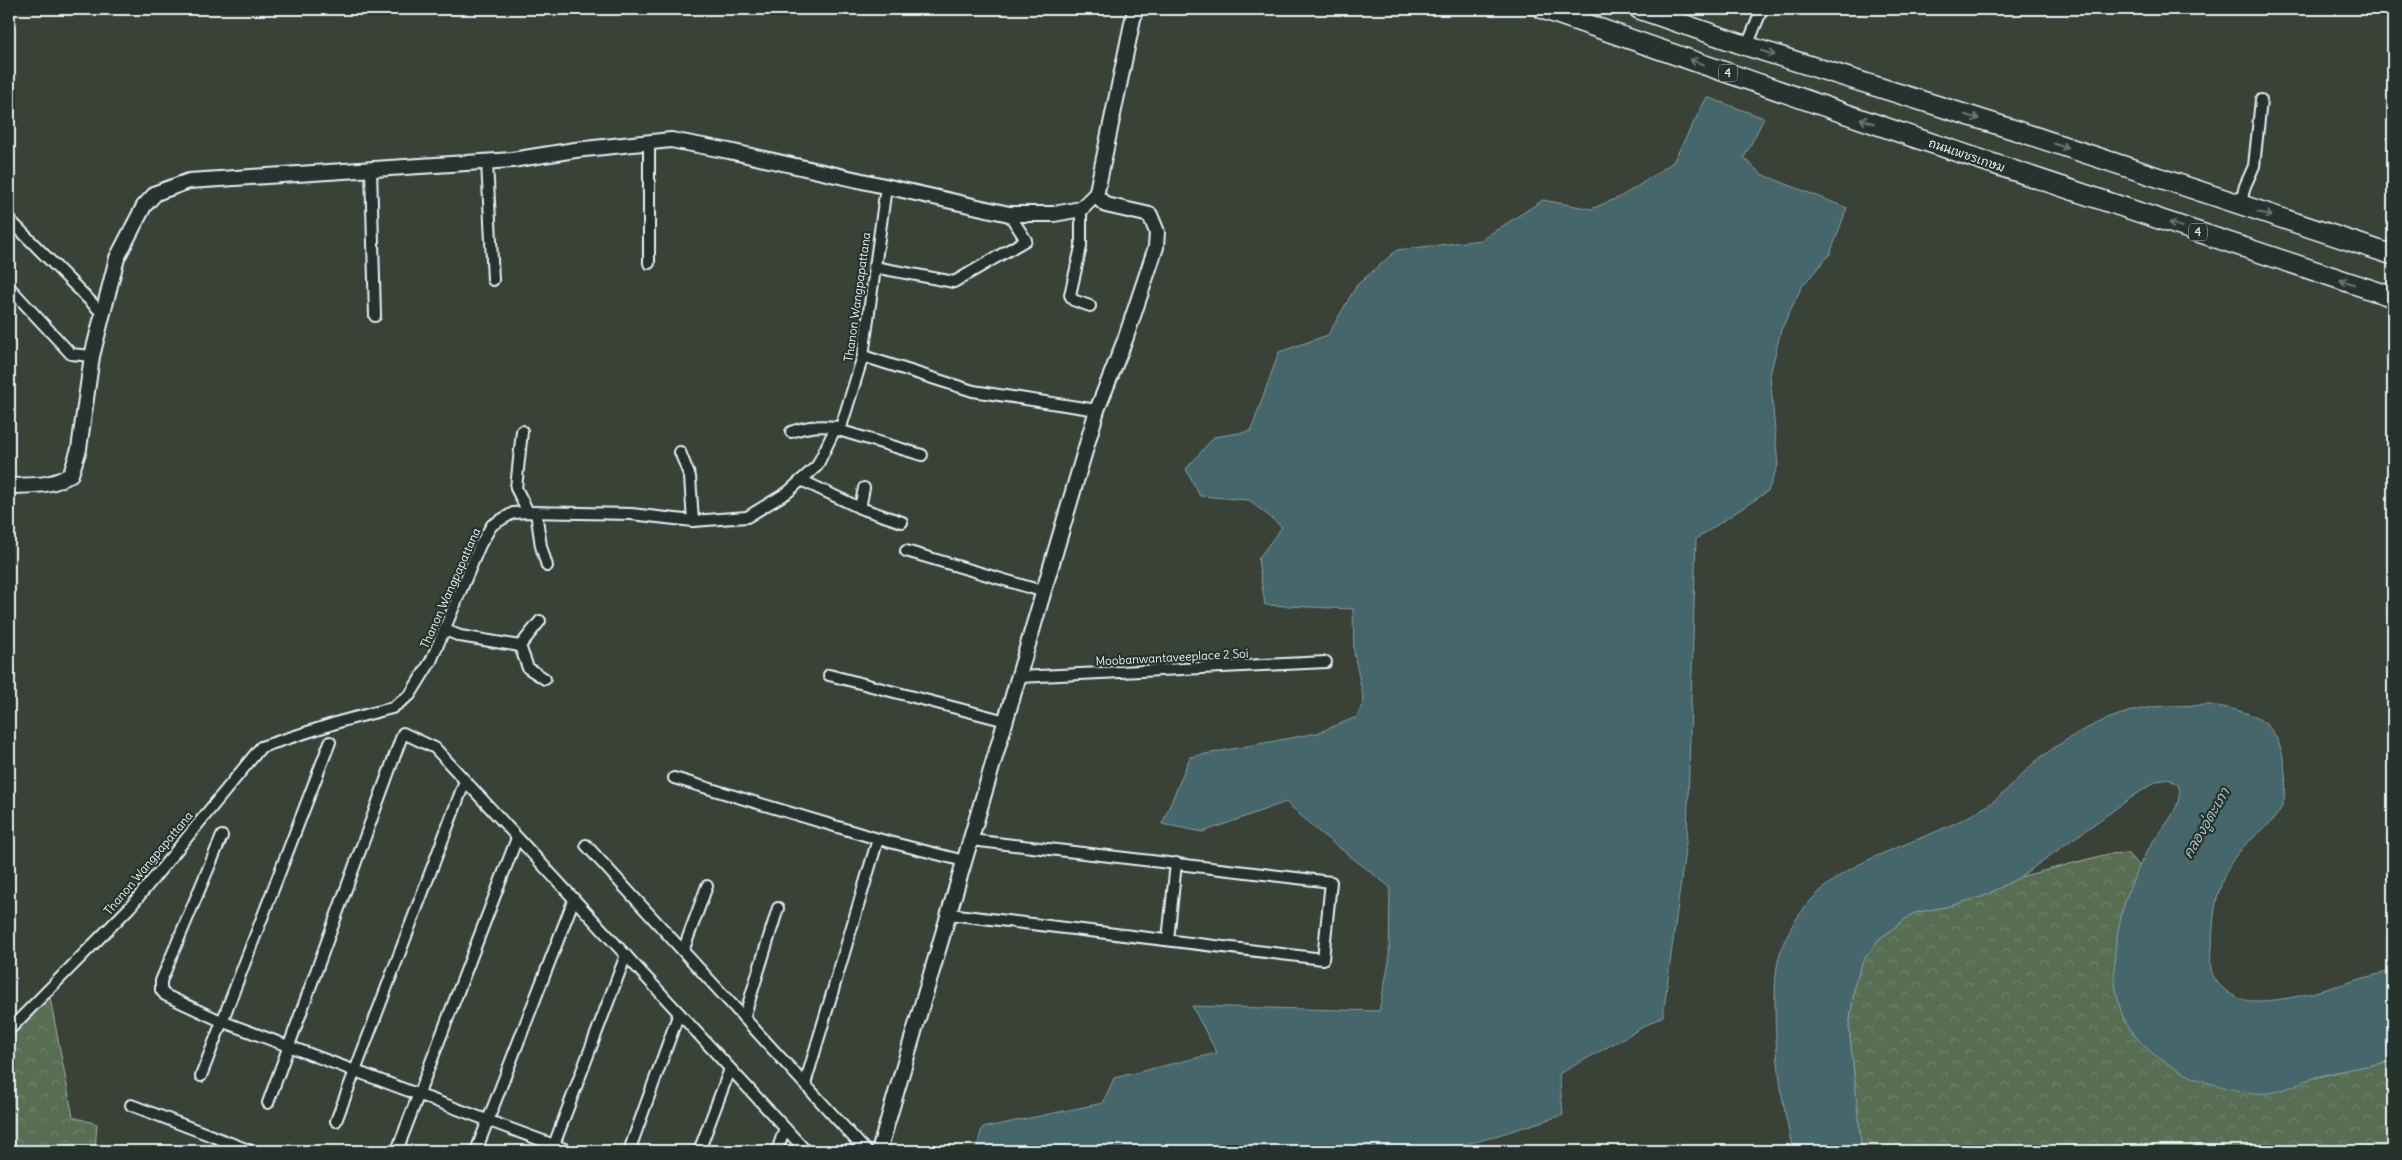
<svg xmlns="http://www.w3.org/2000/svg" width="2402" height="1160" font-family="Delius,'Playpen Sans Thai',sans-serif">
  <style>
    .forest { fill: url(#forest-crowns); stroke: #a0b0a5 }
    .water { fill: #45666b; stroke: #869ea3 }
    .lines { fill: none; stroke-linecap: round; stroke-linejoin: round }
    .street-casing { stroke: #e8f1f8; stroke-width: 14 }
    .secondary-casing { stroke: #e8f1f8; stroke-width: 18 }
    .highway-casing { stroke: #e8f1f8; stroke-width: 22 }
    .street { stroke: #26332d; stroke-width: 10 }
    .secondary { stroke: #26332d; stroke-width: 14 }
    .highway { stroke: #26332d; stroke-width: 19 }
    .oneway { stroke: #6a7674 }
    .labels { text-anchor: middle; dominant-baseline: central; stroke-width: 4.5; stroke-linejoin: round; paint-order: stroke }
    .shield { fill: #26332d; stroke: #aeb8bb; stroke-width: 1 }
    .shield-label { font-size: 11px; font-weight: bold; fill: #e8f1f8 }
    .street-label { font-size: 12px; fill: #e8f1f8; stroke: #26332d }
    .water-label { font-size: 14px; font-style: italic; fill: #afc0c7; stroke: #26332d }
  </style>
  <defs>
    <pattern id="forest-crowns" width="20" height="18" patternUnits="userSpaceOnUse" patternTransform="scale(1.25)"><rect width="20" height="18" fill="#586e52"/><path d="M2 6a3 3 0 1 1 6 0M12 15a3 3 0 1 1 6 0" fill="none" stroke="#70836c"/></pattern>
  </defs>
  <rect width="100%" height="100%" fill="#3a4238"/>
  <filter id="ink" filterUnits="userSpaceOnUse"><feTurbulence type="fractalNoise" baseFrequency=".02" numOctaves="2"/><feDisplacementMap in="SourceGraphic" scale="10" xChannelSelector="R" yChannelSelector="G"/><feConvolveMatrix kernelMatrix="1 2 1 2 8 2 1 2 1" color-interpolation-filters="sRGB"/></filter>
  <g filter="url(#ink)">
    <g class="forest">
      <path d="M2127,853L2140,867C2116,919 2110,956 2122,1012L2314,1078L2349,1069L2393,1061V1151H1862L1849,1027L1855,983L1863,961L1879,939L1914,913L1949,906L1984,896L2020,877L2108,854Z"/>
      <path d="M50,998L73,1117L97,1124L95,1151H9V1032Z"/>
    </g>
    <g class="water">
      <path d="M1707,97L1764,118L1744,158L1761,174L1847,208L1830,254L1802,286L1781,330L1770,375L1778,465L1768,491L1696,539L1687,835L1663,1016L1559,1074L1563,1115L1479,1141L1432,1151H976L982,1128L1103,1103L1114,1078L1217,1053L1192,1006L1379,1011L1389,962L1390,887L1319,832L1286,802L1203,832L1162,824L1190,757L1317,733L1357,717L1364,701L1354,653L1353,609L1265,605L1258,559L1282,527L1249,500L1200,496L1186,469L1214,437L1251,431L1279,352L1328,335L1357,285L1397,250L1481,240L1543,200L1591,209L1620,197L1638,186L1673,162Z"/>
      <path d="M2210,705C2256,712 2281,721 2285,773C2286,785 2286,799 2280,810C2270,828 2250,837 2238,853C2216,881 2213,913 2212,947C2211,959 2208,969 2215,979C2223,991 2238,1001 2253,1001C2302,1002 2346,980 2393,971V1061C2367,1066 2341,1070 2316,1077C2301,1082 2284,1091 2269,1093C2250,1095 2231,1089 2213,1084C2178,1075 2133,1047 2121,1011C2108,971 2116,924 2131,885C2136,873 2142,859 2149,848C2161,828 2183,810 2179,786L2169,779L2157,781L2132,797L2020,877L1984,896L1949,906L1914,913L1879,939L1863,961L1855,983L1849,1027L1862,1151H1793C1782,1103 1775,1056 1775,1006C1775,989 1775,970 1780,953C1792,915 1822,883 1858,865C1899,844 1945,832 1985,807C2004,796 2018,777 2035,762C2069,735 2109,713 2153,707C2172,705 2191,706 2210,705Z"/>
    </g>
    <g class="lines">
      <defs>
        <g id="street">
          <path d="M1747,46L1762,9"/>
          <path d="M649,142V263"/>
          <path d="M487,162L493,280"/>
          <path d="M371,169L375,316"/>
          <path d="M2240,206L2245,186L2254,166L2261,100"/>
          <path d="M1081,209V247L1070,295L1073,300L1090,306"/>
          <path d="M9,219L102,313"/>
          <path d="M874,267L954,282L1026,240L1009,214"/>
          <path d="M9,287L71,354L92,356"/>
          <path d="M863,356L973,391L1097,410"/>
          <path d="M835,429L922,455"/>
          <path d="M522,431L516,488L528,512"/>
          <path d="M791,432C809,425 822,426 841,427"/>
          <path d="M680,452L690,477L693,521"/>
          <path d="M801,480L860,508L902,522"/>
          <path d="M860,508L864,488"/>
          <path d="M536,512L541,546L547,566"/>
          <path d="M906,551L1045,592"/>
          <path d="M445,630L460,636L520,646L540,621"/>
          <path d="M520,646L528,668L545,679"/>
          <path d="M829,675L1006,721"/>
          <path d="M1019,677L1326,662"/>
          <path d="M674,778L878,839L964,861"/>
          <path d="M222,836L161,981V990L165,995L221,1021L570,1151"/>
          <path d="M586,845L866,1151"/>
          <path d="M949,914L1323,959L1331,882L971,840"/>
          <path d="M1168,940L1176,863"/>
          <path d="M683,951L707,886"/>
          <path d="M744,1018L778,908"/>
          <path d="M9,1030L131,906L261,747L342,721L392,708L410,695L431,661L480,545L492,525L513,513L528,512L631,514L693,521L747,517L788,492L817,466L835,429L841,427L863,356L886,187"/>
          <path d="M201,1076L330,742"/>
          <path d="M805,1084L878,839"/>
          <path d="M268,1103L403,733L435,748L806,1151"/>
          <path d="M131,1105L251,1151"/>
          <path d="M336,1121L465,781"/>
          <path d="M398,1148L517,838"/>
          <path d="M552,1150L626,955"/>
          <path d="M476,1151L574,899"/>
          <path d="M629,1151L679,1013"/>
          <path d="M699,1151L730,1069"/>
          <path d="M777,1151L785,1128"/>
        </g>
        <g id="secondary">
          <path d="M9,486C31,485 53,487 71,474L79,449L92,356L117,258L144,206L156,193L189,181L512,160L575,150L671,140L729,151L1009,214H1054L1081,209L1095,195"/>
          <path d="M879,1151L1097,410L1125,340L1156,247L1157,232L1150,215L1106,205L1096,196L1135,9"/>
        </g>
        <g id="highway">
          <path d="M1543,9L1913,137L2393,297"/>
          <path d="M1639,9L1747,46L2015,130L2393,255"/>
        </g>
      </defs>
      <use href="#street" class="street-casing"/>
      <use href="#secondary" class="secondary-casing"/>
      <use href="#highway" class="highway-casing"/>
      <use href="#street" class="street"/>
      <use href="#secondary" class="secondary"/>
      <use href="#highway" class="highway"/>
    </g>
    <defs><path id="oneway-shaft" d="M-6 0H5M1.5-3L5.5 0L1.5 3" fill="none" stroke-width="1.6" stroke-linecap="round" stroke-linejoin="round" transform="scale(1.25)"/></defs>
    <g class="oneway">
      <use href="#oneway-shaft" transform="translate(1768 53) rotate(17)"/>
      <use href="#oneway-shaft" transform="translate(1697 62) rotate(-161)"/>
      <use href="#oneway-shaft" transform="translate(1972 117) rotate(17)"/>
      <use href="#oneway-shaft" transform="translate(1867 121) rotate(-161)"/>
      <use href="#oneway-shaft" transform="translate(2061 146) rotate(18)"/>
      <use href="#oneway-shaft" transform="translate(2265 214) rotate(18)"/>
      <use href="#oneway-shaft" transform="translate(2176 225) rotate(-162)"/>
      <use href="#oneway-shaft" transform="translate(2347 282) rotate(-162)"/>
    </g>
  </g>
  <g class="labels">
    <g class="shield">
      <rect x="1719" y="64.5" width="18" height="17" rx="4"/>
      <rect x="2189" y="223.5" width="18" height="17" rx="4"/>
    </g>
    <g class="shield-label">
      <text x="1728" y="73">4</text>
      <text x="2198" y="232">4</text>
    </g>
    <g class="street-label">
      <text transform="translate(1967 155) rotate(19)">ถนนเพชรเกษม</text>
      <text transform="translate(857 297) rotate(-82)">Thanon Wangpapattana</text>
      <text transform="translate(450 588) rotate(-66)">Thanon Wangpapattana</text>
      <text transform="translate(1172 657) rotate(-3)">Moobanwantaveeplace 2 Soi</text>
      <text transform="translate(148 863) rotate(-50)">Thanon Wangpapattana</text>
    </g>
    <g class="water-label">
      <text transform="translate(2206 823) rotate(-60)">คลองอู่ตะเภา</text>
    </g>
  </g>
  <rect width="2402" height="1160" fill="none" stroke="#26332d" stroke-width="30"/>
  <rect x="15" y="15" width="2372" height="1130" fill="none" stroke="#e8f1f8" stroke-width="2" filter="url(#ink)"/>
</svg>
